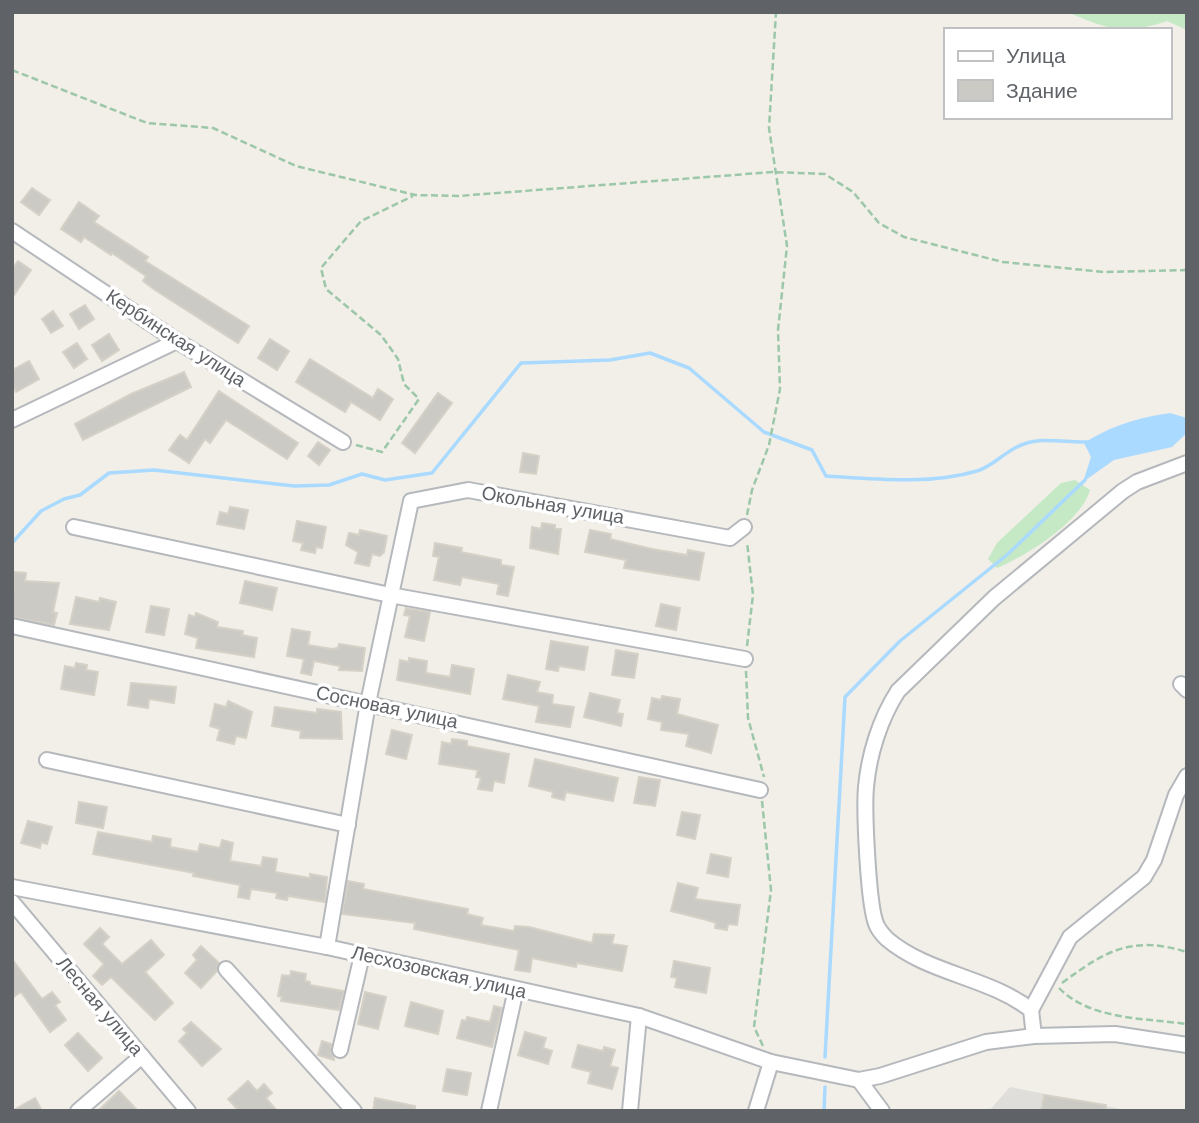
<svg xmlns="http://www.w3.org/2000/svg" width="1199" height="1123" font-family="'Work Sans',sans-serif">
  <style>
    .industrial { fill: #e0deda }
    .green { fill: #c5e8c5 }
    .water { fill: #aadaff }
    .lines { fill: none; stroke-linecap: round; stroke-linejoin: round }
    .stream { stroke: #aadaff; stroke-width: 3.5 }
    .building { fill: #cccac5; stroke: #d6d1c6; stroke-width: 2 }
    .minor-casing { stroke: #b5b8bc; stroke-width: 18 }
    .path { stroke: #9cc7a9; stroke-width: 2.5; stroke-dasharray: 7 3.5; stroke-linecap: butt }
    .minor { stroke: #fff; stroke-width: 14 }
    .labels { text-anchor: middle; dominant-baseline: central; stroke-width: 7; stroke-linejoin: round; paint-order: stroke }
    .street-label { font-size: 19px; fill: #5f6368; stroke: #fff }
  </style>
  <rect width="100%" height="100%" fill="#f1efe8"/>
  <path class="industrial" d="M1010,1087L1131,1111H989Z"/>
  <g class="green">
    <path d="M1067,12H1187V30L1167,21C1122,36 1109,29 1067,12Z"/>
    <path d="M1075,480L1090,490C1081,522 1026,556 997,568L988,559L997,543L1061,483Z"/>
  </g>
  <path class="water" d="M1170,413L1187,418V433L1172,447L1114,460L1083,482L1091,457L1084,443C1113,425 1137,418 1170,413Z"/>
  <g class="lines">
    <g class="stream">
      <path d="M12,543L41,511L64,499L80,495L109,473L154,470L294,486L329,485L362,474L385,480L432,473L521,363L610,360L650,353L689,368L764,432L812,450L826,476C874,479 930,485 977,471C994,466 1007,449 1024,444C1044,437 1067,443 1088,442"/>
      <path d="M825,1057L845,697L900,641L1008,554L1085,480"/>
      <path d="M824,1111L825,1087"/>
    </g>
  </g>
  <g class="building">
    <path d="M32,188L50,200L39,215L21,202Z"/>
    <path d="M79,202L99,216L94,222L148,257L145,261L249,326L238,343L155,290L143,281L146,276L112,253L111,255L84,237L81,242L61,229Z"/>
    <path d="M18,261L31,270L12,298V269Z"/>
    <path d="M85,305L94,319L79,329L70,314Z"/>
    <path d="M53,311L63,326L51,333L42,319Z"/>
    <path d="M109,334L119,350L102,361L92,345Z"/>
    <path d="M270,339L289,351L277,370L258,358Z"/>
    <path d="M77,343L87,359L74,368L63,352Z"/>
    <path d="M310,359L373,398L378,389L393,399L380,420L351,402L345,412L296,382Z"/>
    <path d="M29,361L39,379L16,392L12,385V370Z"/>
    <path d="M184,372L191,387L83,440L75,424L131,394Z"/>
    <path d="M219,391L298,443L287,459L226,420L210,443L205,439L189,463L169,450L180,435L187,440Z"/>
    <path d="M438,393L452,403L415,453L402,443Z"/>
    <path d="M318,442L330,450L319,465L308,456Z"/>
    <path d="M523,453L539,456L536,474L520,472Z"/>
    <path d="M230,507L248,510L244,529L217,524L220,512L228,514Z"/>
    <path d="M297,521L326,527L322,548L316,547L315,553L301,550L303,543L293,541Z"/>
    <path d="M542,523L555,525V529H561L558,554L530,548L532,527L541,529Z"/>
    <path d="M360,530L387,536L384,552L380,556L372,554L369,566L355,563L358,552L346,545L349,533L359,535Z"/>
    <path d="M590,530L611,534L610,539L652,549L687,555L688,550L704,553L699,580L624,568L626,560L585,552Z"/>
    <path d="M435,543L462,548L461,552L501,560V565L514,567L508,596L497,594L499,584L462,577L460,585L434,580L439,557L433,556Z"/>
    <path d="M14,572L26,573L25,581L59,583L53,612L57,613L54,625L12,617Z"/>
    <path d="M245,581L277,588L272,610L240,603Z"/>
    <path d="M76,597L99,602L100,598L116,602L109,630L70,624Z"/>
    <path d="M661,604L680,608L676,630L656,626Z"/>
    <path d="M151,606L169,609L164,635L146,632Z"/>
    <path d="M406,608L430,612L424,641L405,637L410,616L404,615Z"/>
    <path d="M196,613L218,622L217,627L243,631L242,635L257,638L254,657L196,648L198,638L185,634L189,615L195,617Z"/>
    <path d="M292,629L310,632L308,645L332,649L338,648L339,644L365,648L362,671L339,670L340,666L314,661L311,675L301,673L304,659L287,656Z"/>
    <path d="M551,641L588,647L584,670L559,666L558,671L546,669Z"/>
    <path d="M616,650L638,654L634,678L612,675Z"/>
    <path d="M409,658L427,661L426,673L450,677L452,665L474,669L470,694L397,680L400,660L409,662Z"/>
    <path d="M76,663L87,665L86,670L98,672L94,695L61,689L65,666L75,668Z"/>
    <path d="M508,675L540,682L537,692L553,695L552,704L574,707L570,727L536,722L539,706L503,699Z"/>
    <path d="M131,683L176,687L174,703L149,699L148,708L128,705Z"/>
    <path d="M590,693L620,700L617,713L623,714L621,726L584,717Z"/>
    <path d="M662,696L680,699L677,714L718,725L711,753L686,746L689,734L661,730L662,722L648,719L652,698L661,700Z"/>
    <path d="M228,701L252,712L246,738L236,736L234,744L217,740L220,729L210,726L215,704L226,707Z"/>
    <path d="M275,707L317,713V709L341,712L342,739L300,738L301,731L272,726Z"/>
    <path d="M392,730L412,735L406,759L386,754Z"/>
    <path d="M452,739L467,741V746L509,754L504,783L494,781L492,791L478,789L481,778L476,777L478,770L439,764L442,742L451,744Z"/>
    <path d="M535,759L618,778L613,801L566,792L564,800L552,797L553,792L529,786Z"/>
    <path d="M639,777L660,780L655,806L634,803Z"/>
    <path d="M79,802L107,807L103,828L76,823Z"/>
    <path d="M682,812L700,815L695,839L677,835Z"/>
    <path d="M28,821L52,827L47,844L41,842L40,848L21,843Z"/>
    <path d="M98,832L152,842L153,836L171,839L170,847L198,852L200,844L220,848L222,840L233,843L230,861L261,866L263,857L277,859L275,872L310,878V874L327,877L325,902L288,896L287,900L276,898L277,893L251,889L249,899L238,897L240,885L193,876L194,873L93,854Z"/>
    <path d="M711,854L731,858L728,877L707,873Z"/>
    <path d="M348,881L364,884L363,889L468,909L467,914L483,918L481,925L514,931L515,926L529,927L592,943L594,934L614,935L612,944L627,946L622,971L577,963L576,967L532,958L530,972L515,970L519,950L414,929L415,923L342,914Z"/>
    <path d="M678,883L698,888L695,899L740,905L737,925L728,924L727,930L715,928L716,923L707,920L671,911Z"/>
    <path d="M100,928L109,937L102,944L122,964L151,940L164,955L145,972L173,1003L155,1020L111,977L102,985L93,976L104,964L84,944Z"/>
    <path d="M201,946L219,963L217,971L201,988L185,973L197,960L193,955Z"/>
    <path d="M12,959L42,999L52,992L60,1002L55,1005L66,1020L50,1032L21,992L12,998Z"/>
    <path d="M674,961L710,968L706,993L675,987L677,978L671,977Z"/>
    <path d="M291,971L306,974L305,981L310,982V985L344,991L339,1010L281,1001L282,997L278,996L282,975L290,976Z"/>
    <path d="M365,992L386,997L378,1029L358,1024Z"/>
    <path d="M411,1002L443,1011L438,1034L405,1026Z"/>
    <path d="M494,1006L502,1008L492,1047L457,1038L462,1020L466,1021L467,1017L490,1022Z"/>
    <path d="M191,1022L221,1049L202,1066L179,1041L187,1033L183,1029Z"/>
    <path d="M525,1032L546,1038L543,1048L552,1051L548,1064L518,1055Z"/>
    <path d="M78,1033L102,1058L88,1071L65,1045Z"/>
    <path d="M322,1041L331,1044L334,1060L318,1055Z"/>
    <path d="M578,1045L603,1051L604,1047L615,1050L610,1066L618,1068L612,1089L588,1083L591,1072L572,1067Z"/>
    <path d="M447,1069L471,1073L467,1095L443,1091Z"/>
    <path d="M248,1081L257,1091L264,1084L272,1093L266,1098L277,1111H239L228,1099Z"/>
    <path d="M119,1091L138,1111H98Z"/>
    <path d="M1044,1095L1106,1105V1111H1041Z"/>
    <path d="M35,1098L42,1111H12Z"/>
    <path d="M375,1098L415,1106V1111H373Z"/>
  </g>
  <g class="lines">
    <defs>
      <g id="minor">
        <path d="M12,231L177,341L343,442"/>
        <path d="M12,420L177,341"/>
        <path d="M74,527L390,595L745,659"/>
        <path d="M12,626L760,790"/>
        <path d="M1181,684L1187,690"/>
        <path d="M47,760L348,825"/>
        <path d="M12,887L327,947L639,1016L771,1062L859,1080L880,1076L986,1042L1034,1036L1115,1034L1187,1045"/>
        <path d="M12,902L188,1111"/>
        <path d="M327,947L368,703L411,501L468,490L730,538L744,527"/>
        <path d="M226,969L354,1111"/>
        <path d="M1031,1010L1070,937L1144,877L1154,860L1176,795L1187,776"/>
        <path d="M1034,1036L1031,1010C989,977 928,974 887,939C884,936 879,930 877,926C868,909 864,809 866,787C869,754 880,719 898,691L994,598L1123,491L1137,482L1187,463"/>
        <path d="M340,1050L362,955"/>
        <path d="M859,1080L882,1111"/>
        <path d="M78,1111L142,1056"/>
        <path d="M489,1111L516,989"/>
        <path d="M630,1111L639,1016"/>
        <path d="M756,1111L771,1062"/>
      </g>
    </defs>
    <use href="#minor" class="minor-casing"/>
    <g class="path">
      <path d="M12,70L147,123L213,128L296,166L415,195L458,196L773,172L825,174L853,192L879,223L904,237L1003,262L1104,272L1187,270"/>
      <path d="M356,445L382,452L419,399L404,384L398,359L381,335L326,289L321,268L361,221L413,196"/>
      <path d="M747,515L752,490L769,445L780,389L778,330L787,246L769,128L776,12"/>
      <path d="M747,646L753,595L747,542"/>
      <path d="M746,671L748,718L764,777"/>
      <path d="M762,801L771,890L754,1027L763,1046"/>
      <path d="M1062,983C1105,951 1132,935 1187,952"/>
      <path d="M1059,988C1090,1020 1144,1018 1187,1024"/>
    </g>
    <use href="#minor" class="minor"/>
  </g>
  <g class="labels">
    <g class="street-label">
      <text transform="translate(176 338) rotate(33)">Кербинская улица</text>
      <text transform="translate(553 505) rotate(10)">Окольная улица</text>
      <text transform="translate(387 707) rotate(12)">Сосновая улица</text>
      <text transform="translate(439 972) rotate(13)">Лесхозовская улица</text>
      <text transform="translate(100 1006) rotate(50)">Лесная улица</text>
    </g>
  </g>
  <rect width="1199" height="1123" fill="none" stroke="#5f6368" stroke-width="28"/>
  <rect x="944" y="28" width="228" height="91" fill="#ffffff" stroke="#bfc1c3" stroke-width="2"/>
  <rect x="958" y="51" width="35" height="10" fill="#ffffff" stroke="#bfc1c3" stroke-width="2"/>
  <text x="1006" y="63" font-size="21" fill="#5f6368">Улица</text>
  <rect x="958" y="80" width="35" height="21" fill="#cccac5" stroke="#bfc1c3" stroke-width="2"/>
  <text x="1006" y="98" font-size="21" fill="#5f6368">Здание</text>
</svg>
